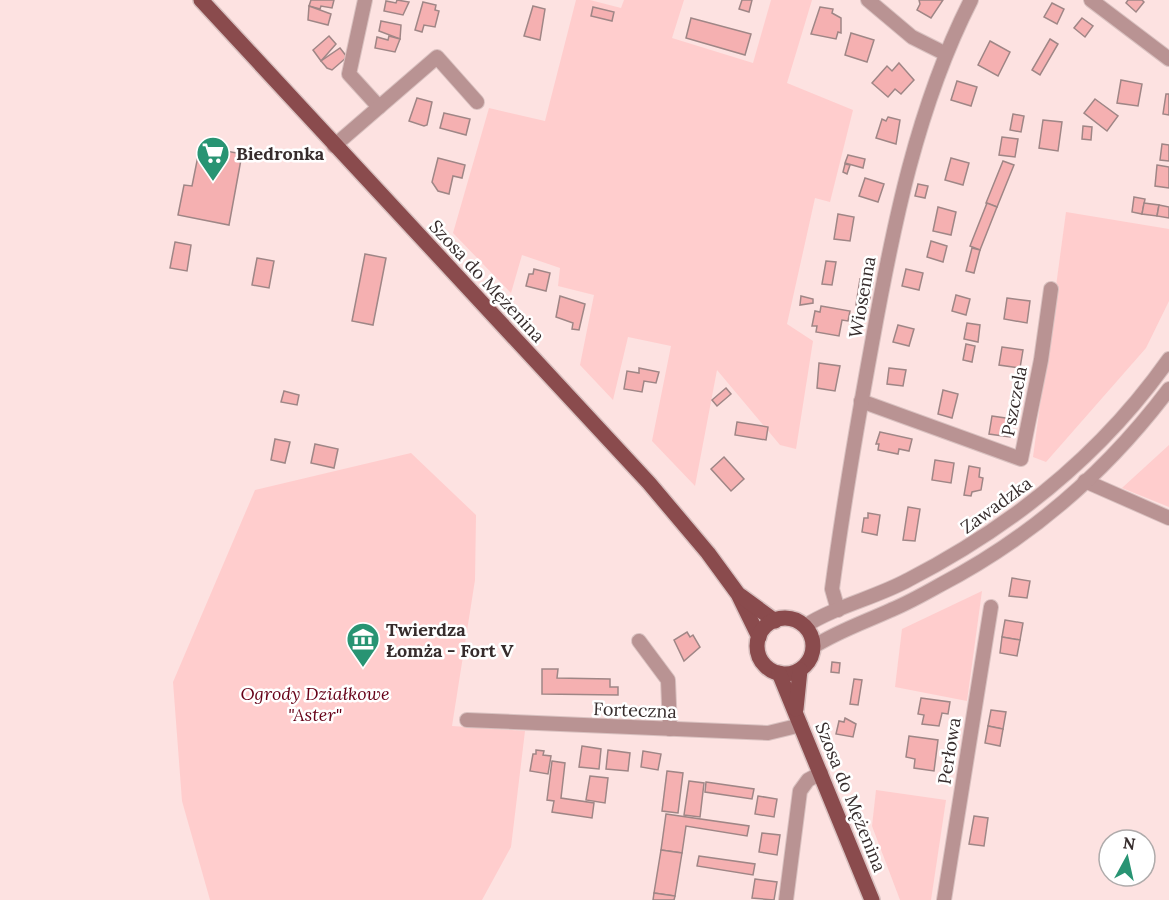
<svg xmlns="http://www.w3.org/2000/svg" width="1169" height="900" font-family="Lora,serif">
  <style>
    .green { fill: #ffcdcd }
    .building { fill: #f5b0b1; stroke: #9f8686; stroke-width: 1.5 }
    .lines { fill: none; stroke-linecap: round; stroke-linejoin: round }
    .minor-casing { stroke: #d9c1c0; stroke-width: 16 }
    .major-casing { stroke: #d9c1c0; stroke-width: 18 }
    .minor { stroke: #b99393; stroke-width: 14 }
    .major { stroke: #8a4b4d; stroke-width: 15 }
    .labels { text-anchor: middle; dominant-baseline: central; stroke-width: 5; stroke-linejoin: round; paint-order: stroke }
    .poi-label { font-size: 18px; font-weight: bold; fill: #362c2c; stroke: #fff; text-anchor: start }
    .street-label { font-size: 18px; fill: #362c2c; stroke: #fff }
    .park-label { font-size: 18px; font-style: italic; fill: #660017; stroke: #fff }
  </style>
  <rect width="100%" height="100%" fill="#fde2e1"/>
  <g class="green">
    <path d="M576,0H590L621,8L624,0H684L672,38L753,63L771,0H812L787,83L853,110L830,202L815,198L787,324L813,341L796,449L780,445L717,370L695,486L652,441L671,346L628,337L613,400L580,365L594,295L558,286L560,268L522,255L511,293L453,233L489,108L545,121Z"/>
    <path d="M1066,212L1169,229V301L1146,348L1046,462L1033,457Z"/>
    <path d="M1169,445V507L1122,488Z"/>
    <path d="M411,453L476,515L475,580L452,726L525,731L511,847L482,900H210L182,801L173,682L255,490Z"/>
    <path d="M982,591L967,701L895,687L902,629Z"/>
    <path d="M876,790L946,800L931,900H900L872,826Z"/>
  </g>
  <g class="building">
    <path d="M311,0H334L332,8L321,6L320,9L309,6Z"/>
    <path d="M397,0L409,2L403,15L384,11L386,1L396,3Z"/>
    <path d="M742,0H752L749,12L739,9Z"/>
    <path d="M919,0H943L931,18L917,10L920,4Z"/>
    <path d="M1128,0H1142L1144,2L1136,12L1126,3Z"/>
    <path d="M423,2L436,5L435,10L439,11L435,27L424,25L422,32L415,30Z"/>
    <path d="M1052,3L1064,9L1057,24L1044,17Z"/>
    <path d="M309,6L331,14L328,25L308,20Z"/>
    <path d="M533,6L545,9L540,40L524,36Z"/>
    <path d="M593,7L614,12L612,21L591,16Z"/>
    <path d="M820,7L833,9L832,13L841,18V33L838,32L836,39L811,34Z"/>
    <path d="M691,18L751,34L745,55L686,38Z"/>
    <path d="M1082,18L1093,26L1085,37L1074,28Z"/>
    <path d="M381,21L401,25L400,39L379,31Z"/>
    <path d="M851,33L874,40L867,62L845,55Z"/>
    <path d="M329,36L336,44L321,61L313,50Z"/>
    <path d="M389,36L400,39L395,52L375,48L377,37L388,40Z"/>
    <path d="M1050,39L1058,44L1040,75L1032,70Z"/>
    <path d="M990,41L1010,52L998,76L978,65Z"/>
    <path d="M340,48L347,57L332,70L327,68L321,61Z"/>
    <path d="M899,63L914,80L901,94L895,89L888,97L872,83L887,66L892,71Z"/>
    <path d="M1121,80L1142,84L1138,106L1117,103Z"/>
    <path d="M957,81L977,87L971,106L951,100Z"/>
    <path d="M1166,94H1169V115L1163,114Z"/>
    <path d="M417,98L432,102L427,125L424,126L409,121Z"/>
    <path d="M1095,99L1118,116L1107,131L1084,113Z"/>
    <path d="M444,113L470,119L466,135L440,128Z"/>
    <path d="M1013,114L1024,116L1021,132L1010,130Z"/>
    <path d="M888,117L900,120L896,144L876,138L882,119L886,121Z"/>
    <path d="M1043,120L1062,122L1058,151L1039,148Z"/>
    <path d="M1083,126L1092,127L1091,140L1082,139Z"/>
    <path d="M1002,137L1018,139L1015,157L999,155Z"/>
    <path d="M1162,144L1169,145V161L1160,160Z"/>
    <path d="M200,146L242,154L229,225L178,215L184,185L192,186Z"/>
    <path d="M848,155L865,159L863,168L845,163Z"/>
    <path d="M438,158L465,165L462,178L453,176L449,194L438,191L432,182Z"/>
    <path d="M951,158L969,163L963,185L945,180Z"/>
    <path d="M1003,161L1014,165L997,207L986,203Z"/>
    <path d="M845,164L850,165L847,174L843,172Z"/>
    <path d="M1157,165L1169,167V188L1155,186Z"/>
    <path d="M865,178L884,184L878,202L859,196Z"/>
    <path d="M918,184L928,186L925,198L915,196Z"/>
    <path d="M1134,197L1145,199L1142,214L1132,212Z"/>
    <path d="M987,203L997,207L980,250L970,246Z"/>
    <path d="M1144,203L1159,205L1157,216L1142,214Z"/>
    <path d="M1159,205L1169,207V218L1157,216Z"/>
    <path d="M938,207L956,212L951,235L933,231Z"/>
    <path d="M838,214L854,217L850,241L834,239Z"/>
    <path d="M931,241L947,246L943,262L927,257Z"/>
    <path d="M175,242L191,245L187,271L170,268Z"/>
    <path d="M972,248L980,250L974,273L966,271Z"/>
    <path d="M365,254L386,258L373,325L352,321Z"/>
    <path d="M257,258L274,261L269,288L252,285Z"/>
    <path d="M826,261L836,262L832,285L822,284Z"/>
    <path d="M534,269L550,273L546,291L526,286L529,274H533Z"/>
    <path d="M906,269L923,273L919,290L902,286Z"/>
    <path d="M860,279L873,282L868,307L856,305Z"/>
    <path d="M956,295L970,299L966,315L952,311Z"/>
    <path d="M560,296L585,304L579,330L572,329L573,323L556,317Z"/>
    <path d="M801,296L813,299V303L800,305Z"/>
    <path d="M1007,298L1030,301L1027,323L1004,319Z"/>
    <path d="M821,306L850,311L848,321L842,320L839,336L816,332L817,326H812L815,311L820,312Z"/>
    <path d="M967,323L980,325L978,342L964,339Z"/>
    <path d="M898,325L914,329L909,346L893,342Z"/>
    <path d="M966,344L975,346L972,362L963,360Z"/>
    <path d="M1002,347L1023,350L1020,368L999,365Z"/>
    <path d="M819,363L840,366L835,391L817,388Z"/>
    <path d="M639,368L659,372L656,383L644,381L642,392L624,389L627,371L639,373Z"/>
    <path d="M889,368L906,370L903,386L887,384Z"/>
    <path d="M726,388L731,394L717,406L712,400Z"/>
    <path d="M943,390L958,394L952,418L938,414Z"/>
    <path d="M284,391L299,395L297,405L281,402Z"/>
    <path d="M992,416L1012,419L1010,437L989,434Z"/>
    <path d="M737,422L768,427L766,440L735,435Z"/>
    <path d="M880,432L912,439L909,451L899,449L898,454L878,450L879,444H876Z"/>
    <path d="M275,439L290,442L285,463L271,460Z"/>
    <path d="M315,444L338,449L334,468L311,463Z"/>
    <path d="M724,457L744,479L731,491L711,469Z"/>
    <path d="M935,460L954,463L951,483L932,480Z"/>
    <path d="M969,466L980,468L979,477L983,478L981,490L972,492L971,496L964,495Z"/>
    <path d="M908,507L920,509L915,541L903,540Z"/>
    <path d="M868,513L880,515L877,535L862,532L864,518H868Z"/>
    <path d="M1012,578L1030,581L1027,598L1009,596Z"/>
    <path d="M1005,620L1023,623L1020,640L1002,637Z"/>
    <path d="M687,632L690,637L693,635L700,647L684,661L674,640Z"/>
    <path d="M1002,637L1020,640L1017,656L1000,653Z"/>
    <path d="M832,662L840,663L839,673L831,672Z"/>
    <path d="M542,669H558L557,678L610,679V687H618V695L542,694Z"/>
    <path d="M854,679L862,680L858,705L850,704Z"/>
    <path d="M921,698L950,702L948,714L942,713L939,726L922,724L924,715L918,714Z"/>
    <path d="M991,710L1006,712L1003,729L988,726Z"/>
    <path d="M845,718L856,724L853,737L836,734L839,721L844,722Z"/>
    <path d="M988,726L1003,729L1000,746L985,743Z"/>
    <path d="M909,736L938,740L934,771L914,768L915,759L906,757Z"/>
    <path d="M582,746L601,749L599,769L579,767Z"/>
    <path d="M536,750L544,751L543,755L551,756L548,774L530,771L533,754H536Z"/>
    <path d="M608,750L630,753L628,771L606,769Z"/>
    <path d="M643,751L661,754L658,770L641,767Z"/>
    <path d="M552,761L565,763L561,798L594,803L592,818L552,812L554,801L547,800Z"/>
    <path d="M667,771L683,773L678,813L662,811Z"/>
    <path d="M590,776L608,778L605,803L586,800Z"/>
    <path d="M689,781L704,783L700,817L684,815Z"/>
    <path d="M706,782L754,789L752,799L705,792Z"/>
    <path d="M758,796L777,799L774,817L755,814Z"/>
    <path d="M666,814L749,826L747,836L686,826L682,853L661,850Z"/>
    <path d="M974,816L988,818L984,846L969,844Z"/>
    <path d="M762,833L780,835L777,855L759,852Z"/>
    <path d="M661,850L682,853L675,896L654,893Z"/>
    <path d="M699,856L755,864L753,875L697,866Z"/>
    <path d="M755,879L777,882L774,900L752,898Z"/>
    <path d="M654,893L675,896L674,900H653Z"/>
  </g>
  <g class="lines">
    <defs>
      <g id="minor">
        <path d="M365,0L349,74L379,107"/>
        <path d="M868,0L912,37L946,54"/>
        <path d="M1091,0L1169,59"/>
        <path d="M334,146L437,57L477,102"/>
        <path d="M861,401L1021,459L1041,360L1051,289"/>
        <path d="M1085,481L1169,518"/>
        <path d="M838,610L832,589C843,507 857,425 872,343C893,227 917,106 971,0"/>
        <path d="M805,626C836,606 875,598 908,580C1011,527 1102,454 1169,359"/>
        <path d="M639,641L668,680L670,729"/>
        <path d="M813,647C838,631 865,622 891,610C908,603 924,594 940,585C1030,538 1108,470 1169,389"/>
        <path d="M467,720L768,733L801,725"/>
        <path d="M786,900L800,791L808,780L821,773"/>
        <path d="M944,900L991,607"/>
      </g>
      <g id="major">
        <path d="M201,0L649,483L708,553L738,594L759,637"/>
        <path d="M741,596L775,621"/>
        <circle cx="785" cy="646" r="28"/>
        <path d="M779,673L872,900"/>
        <path d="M796,709L800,670"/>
      </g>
    </defs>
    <use href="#minor" class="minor-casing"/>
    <use href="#major" class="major-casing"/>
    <use href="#minor" class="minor"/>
    <use href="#major" class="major"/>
  </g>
  <defs>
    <symbol id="supermarket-pin" viewBox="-11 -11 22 30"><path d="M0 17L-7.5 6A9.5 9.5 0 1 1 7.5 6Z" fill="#289473" stroke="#fff"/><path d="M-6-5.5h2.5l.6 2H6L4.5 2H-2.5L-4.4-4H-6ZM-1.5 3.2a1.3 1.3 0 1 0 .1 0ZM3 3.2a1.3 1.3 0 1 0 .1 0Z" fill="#fff"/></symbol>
    <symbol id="museum-pin" viewBox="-11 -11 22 30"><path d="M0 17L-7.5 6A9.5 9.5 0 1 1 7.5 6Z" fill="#289473" stroke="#fff"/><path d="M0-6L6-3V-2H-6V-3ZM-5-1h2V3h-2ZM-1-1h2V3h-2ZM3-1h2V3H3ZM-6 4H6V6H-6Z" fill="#fff"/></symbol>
  </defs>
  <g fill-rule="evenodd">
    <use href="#supermarket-pin" x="194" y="134" width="38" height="52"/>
    <use href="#museum-pin" x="344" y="620" width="38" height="52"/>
  </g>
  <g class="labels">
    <g class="poi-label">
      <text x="236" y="153">Biedronka</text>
      <text x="386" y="629">Twierdza<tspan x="386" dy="21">Łomża - Fort V</tspan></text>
    </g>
    <g class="street-label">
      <text transform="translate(487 281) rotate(47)">Szosa do Mężenina</text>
      <text transform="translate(862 297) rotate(-80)">Wiosenna</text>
      <text transform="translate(1014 401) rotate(-79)">Pszczela</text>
      <text transform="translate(996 505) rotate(-36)">Zawadzka</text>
      <text transform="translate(635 710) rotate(2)">Forteczna</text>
      <text transform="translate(949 751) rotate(-81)">Perłowa</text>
      <text transform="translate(851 797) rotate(68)">Szosa do Mężenina</text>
    </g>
    <g class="park-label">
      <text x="315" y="693">Ogrody Działkowe<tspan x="315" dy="21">"Aster"</tspan></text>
    </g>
  </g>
  <g transform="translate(1127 858) rotate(8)"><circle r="28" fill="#ffffff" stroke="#afabab" stroke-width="1.5"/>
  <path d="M0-4.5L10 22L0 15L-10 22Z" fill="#289473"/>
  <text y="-9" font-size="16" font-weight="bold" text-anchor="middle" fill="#362c2c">N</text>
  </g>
</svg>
